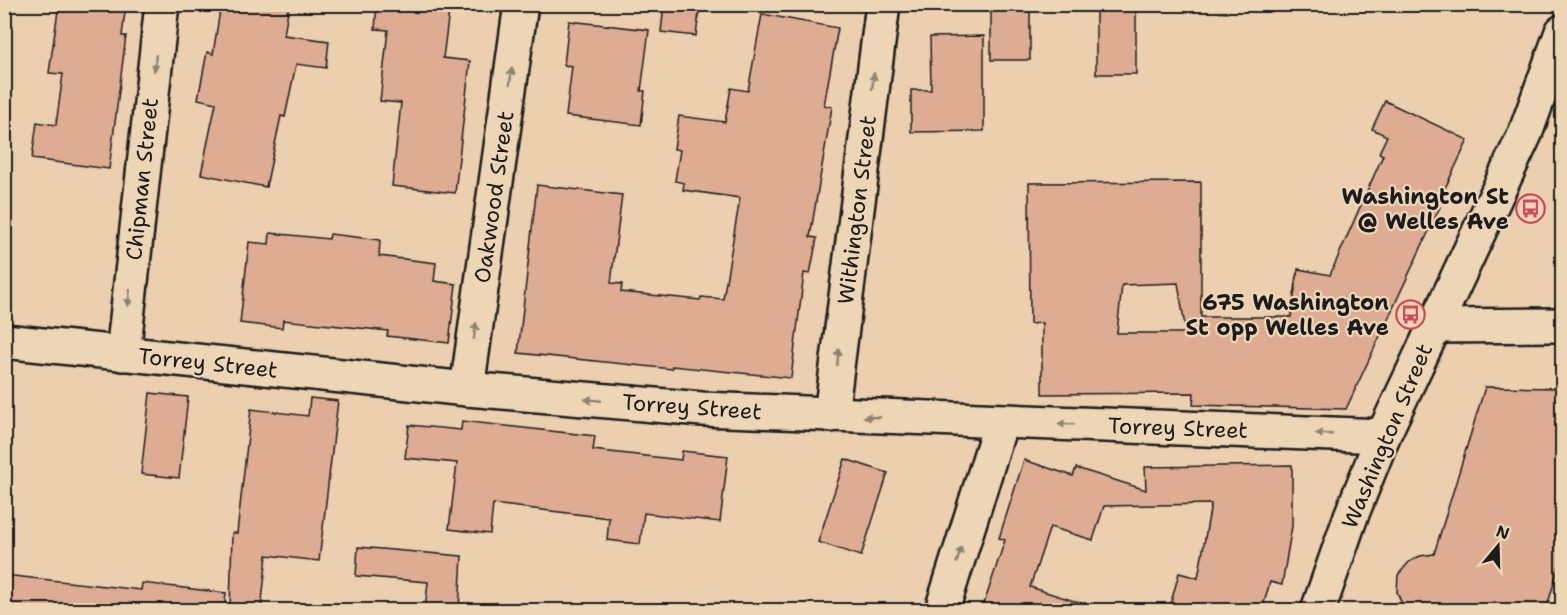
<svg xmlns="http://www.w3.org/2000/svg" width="1567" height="615" font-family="'Shantell Sans',sans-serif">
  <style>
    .building { fill: #ddac93; stroke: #1c1c1c; stroke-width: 1.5; fill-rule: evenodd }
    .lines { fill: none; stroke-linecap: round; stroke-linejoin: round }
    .street-casing { stroke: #1c1c1c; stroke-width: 38 }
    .secondary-casing { stroke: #1c1c1c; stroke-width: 38 }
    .street { stroke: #ecd6b5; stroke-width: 33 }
    .secondary { stroke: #ecd6b5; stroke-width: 33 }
    .oneway { fill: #8e8270 }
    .labels { text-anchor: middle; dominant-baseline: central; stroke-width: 4.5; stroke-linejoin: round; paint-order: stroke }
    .street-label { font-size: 22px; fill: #1c1c1c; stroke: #ecd6b5 }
    .poi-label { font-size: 22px; font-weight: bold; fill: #1c1c1c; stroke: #ecd6b5; text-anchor: end }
  </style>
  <rect width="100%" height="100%" fill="#ebcfaf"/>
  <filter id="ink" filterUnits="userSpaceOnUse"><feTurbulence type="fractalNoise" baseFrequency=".0167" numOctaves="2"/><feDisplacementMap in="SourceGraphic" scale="12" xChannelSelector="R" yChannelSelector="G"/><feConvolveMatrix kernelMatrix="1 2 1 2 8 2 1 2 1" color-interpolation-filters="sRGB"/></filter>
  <g filter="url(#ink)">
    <g class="building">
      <path d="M59,4H126L122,36H126L109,169L32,159L37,122L56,125L63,74L49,73Z"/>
      <path d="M221,4H289L284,35L329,41L326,68L296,64L285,117L281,116L266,187L201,174L216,103L198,99L207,52L213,54Z"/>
      <path d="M377,4H450L443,58L470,61L455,193L392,186L401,103L380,101L388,30L375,29Z"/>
      <path d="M664,4H700L696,36L661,32Z"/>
      <rect x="991" y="4" width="39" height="56"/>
      <rect x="1096" y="4" width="40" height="70"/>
      <path d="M762,14L838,28L824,105L832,107L810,237L817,238L810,274L804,273L791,378L672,366V369L518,353L537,185L622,195L611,283L622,284L621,292L700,300L701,297L723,299L740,198L683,190L684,183L675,181L680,150L674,149L679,116L725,122L731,88L748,91Z"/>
      <path d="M569,21L649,30L641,91H645L641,125L566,116L572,66L564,65Z"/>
      <path d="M984,36V131L911,132V90H931L930,37Z"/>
      <path d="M1385,101L1468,140L1437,205L1440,207L1346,409L1193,405L1194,393L1042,394V323L1030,324L1029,183L1201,182V317H1291L1298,269L1330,275L1383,155L1379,153L1387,136L1372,129ZM1178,283L1186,333H1117L1122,285Z"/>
      <path d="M270,233L329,239L330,234L380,240L379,256L436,263L434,281L456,284L449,343L387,336L388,331L283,320L282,328L240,323L249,242L269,244Z"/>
      <path d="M1485,387L1563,388V553L1546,610H1407L1402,604L1397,592L1398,575L1409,562L1420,556L1434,554Z"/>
      <path d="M150,393L188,397L179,478L141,474Z"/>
      <path d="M310,398L338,401L319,561L267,555L261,610H230L232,533H237L251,409L308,416Z"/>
      <path d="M462,421L595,436L593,450L681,460L682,451L728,456L720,522L644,513L640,544L607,540L609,518L493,504L490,534L449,529L457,463L405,458L409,425L461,430Z"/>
      <path d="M845,459L888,473L861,556L818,542Z"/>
      <path d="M1024,460L1073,476L1076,468L1146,490L1145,467L1292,465V526L1282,585L1270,582L1262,610H1186L1170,606L1179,573L1198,578L1211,504L1104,506L1093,540L1050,527L1030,587L1087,605L1086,610H982L1005,540L999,538Z"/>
      <path d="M358,547L462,556L459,610H425L428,582L356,576Z"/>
      <path d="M4,575L141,590L142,583L226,593L224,610H4Z"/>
    </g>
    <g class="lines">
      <defs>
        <g id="street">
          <path d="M4,341L467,389L702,409L1383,436"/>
          <path d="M123,354L162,4"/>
          <path d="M467,389L521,4"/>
          <path d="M831,415L883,4"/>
          <path d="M942,610L1001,422"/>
        </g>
        <g id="secondary">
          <path d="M1435,326L1562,325"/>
          <path d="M1318,610L1351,516L1383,436L1525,134L1562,32"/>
        </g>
      </defs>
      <use href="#street" class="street-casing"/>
      <use href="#secondary" class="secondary-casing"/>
      <use href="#street" class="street"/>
      <use href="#secondary" class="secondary"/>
    </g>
    <defs><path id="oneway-solid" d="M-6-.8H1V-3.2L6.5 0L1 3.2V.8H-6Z" transform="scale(1.5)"/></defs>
    <g class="oneway">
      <use href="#oneway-solid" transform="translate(155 63) rotate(96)"/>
      <use href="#oneway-solid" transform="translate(511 76) rotate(-82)"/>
      <use href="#oneway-solid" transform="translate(873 81) rotate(-83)"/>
      <use href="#oneway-solid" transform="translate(129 298) rotate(96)"/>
      <use href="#oneway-solid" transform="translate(475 331) rotate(-82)"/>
      <use href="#oneway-solid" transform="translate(838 357) rotate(-83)"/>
      <use href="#oneway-solid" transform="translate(593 400) rotate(-175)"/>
      <use href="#oneway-solid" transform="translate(872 417) rotate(-178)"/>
      <use href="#oneway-solid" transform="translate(1066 424) rotate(-178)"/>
      <use href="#oneway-solid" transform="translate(1324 434) rotate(-178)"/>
      <use href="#oneway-solid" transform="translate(959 555) rotate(-73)"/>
    </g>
  </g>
  <defs>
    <symbol id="bus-ring" viewBox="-11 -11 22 22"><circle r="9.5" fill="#ecd6b5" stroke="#d1495b" stroke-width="1.5"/><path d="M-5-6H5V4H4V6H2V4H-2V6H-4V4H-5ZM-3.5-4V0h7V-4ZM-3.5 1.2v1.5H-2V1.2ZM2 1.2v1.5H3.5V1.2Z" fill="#d1495b"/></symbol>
  </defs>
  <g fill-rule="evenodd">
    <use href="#bus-ring" x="1514" y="192" width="33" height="33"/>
    <use href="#bus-ring" x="1394" y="298" width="33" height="33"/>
  </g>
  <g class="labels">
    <g class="street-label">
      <text transform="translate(142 179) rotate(-84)">Chipman Street</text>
      <text transform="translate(494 197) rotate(-82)">Oakwood Street</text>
      <text transform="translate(857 210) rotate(-83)">Withington Street</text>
      <text transform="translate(208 363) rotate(6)">Torrey Street</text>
      <text transform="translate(692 407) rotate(4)">Torrey Street</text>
      <text transform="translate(1178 428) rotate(2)">Torrey Street</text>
      <text transform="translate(1387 436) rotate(-67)">Washington Street</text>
    </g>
    <g class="poi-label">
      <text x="1509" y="196">Washington St<tspan x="1509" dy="25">@ Welles Ave</tspan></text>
      <text x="1389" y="302">675 Washington<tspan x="1389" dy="25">St opp Welles Ave</tspan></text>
    </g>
  </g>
  <rect width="1567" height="615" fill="none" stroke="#ecd6b5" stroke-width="24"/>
  <rect x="12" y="12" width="1543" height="591" fill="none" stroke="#1c1c1c" stroke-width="2" filter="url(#ink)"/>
  <g transform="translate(1498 546) rotate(19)" stroke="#ecd6b5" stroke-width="4.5" paint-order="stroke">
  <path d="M0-4.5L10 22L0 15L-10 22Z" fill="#1c1c1c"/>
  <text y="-9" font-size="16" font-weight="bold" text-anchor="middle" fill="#1c1c1c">N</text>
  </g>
</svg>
